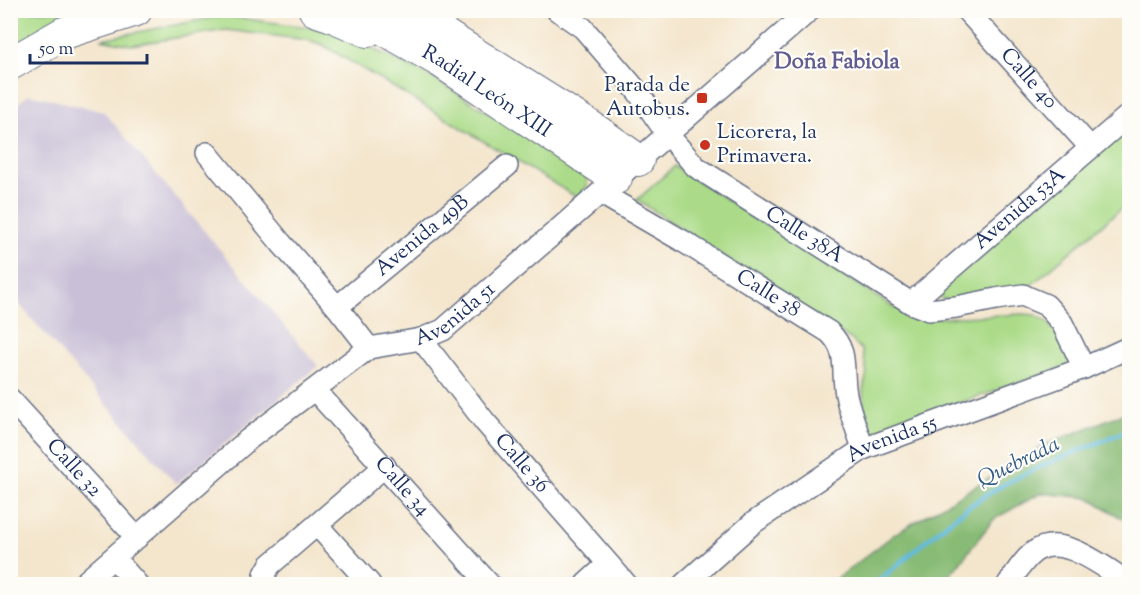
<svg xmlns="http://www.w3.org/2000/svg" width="1140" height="595" font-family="'Sorts Mill Goudy',serif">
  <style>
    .industrial { fill: #c9bfd7 }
    .green { fill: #abdb88; stroke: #638573; stroke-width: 1.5 }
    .forest { fill: #88bb74; stroke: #527569; stroke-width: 1.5 }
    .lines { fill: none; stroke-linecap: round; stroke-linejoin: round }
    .stream { stroke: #61bbde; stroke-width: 4.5 }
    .minor-casing { stroke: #676f85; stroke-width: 24 }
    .highway-casing { stroke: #676f85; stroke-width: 34 }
    .minor { stroke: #fff; stroke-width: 21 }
    .highway { stroke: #fff; stroke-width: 32 }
    .poi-dot { fill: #c8321e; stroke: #fdfcf7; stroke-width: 2 }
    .labels { text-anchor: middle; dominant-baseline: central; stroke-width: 4.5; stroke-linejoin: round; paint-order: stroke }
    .street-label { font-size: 21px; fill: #1b2f5e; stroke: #fdfcf7 }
    .poi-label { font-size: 21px; fill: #1b2f5e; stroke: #fdfcf7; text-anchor: end }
    .neighbourhood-label { font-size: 22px; font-weight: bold; fill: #605b90; stroke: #fdfcf7 }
    .water-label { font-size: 22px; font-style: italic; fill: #305984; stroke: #fdfcf7 }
  </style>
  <rect width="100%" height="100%" fill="#fdfcf7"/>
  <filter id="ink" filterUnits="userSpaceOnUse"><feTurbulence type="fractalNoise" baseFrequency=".0167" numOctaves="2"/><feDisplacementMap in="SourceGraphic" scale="12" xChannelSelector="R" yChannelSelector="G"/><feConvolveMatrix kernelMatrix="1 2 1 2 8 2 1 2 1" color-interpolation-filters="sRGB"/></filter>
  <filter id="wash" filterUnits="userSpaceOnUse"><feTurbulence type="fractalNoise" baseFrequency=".008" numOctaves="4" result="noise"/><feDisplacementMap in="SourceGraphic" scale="24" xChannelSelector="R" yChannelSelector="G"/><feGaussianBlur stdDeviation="1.35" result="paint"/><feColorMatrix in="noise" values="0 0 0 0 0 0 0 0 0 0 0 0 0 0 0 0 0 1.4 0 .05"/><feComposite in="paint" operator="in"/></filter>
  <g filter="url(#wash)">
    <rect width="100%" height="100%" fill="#f4e6cd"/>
    <path class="industrial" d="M29,94L104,112L318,366L176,484L11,295V110Z"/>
    <g class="green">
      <path d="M11,11H106L11,56Z"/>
      <path d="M222,16L333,30L428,75L578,168L587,177V186L578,198L323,45L308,40L226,30L131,45L101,39Z"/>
      <path d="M1129,121V202L1030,286L950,301L928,294Z"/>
      <path d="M675,166L893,307L921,317L940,318L1023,314L1036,315L1048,322L1057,334L1071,365L872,433L864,407L863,390L867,373L862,350L852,340L637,200Z"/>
    </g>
    <path class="forest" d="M1129,411V523L1090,498L1041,493L994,519L943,584H830L896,533L1045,445Z"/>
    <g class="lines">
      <path class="stream" d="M874,584C912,555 947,519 988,494C1032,466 1083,451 1130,429"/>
    </g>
  </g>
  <g filter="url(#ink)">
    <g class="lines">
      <defs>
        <g id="minor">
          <path id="s1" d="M557,10L583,28L638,92L667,134L696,167L911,303L929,310L956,307L996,299L1023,295L1027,297L1046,305L1062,323L1084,368"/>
          <path id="s2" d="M966,10L1090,147"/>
          <path d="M207,153L281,243L337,307L369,348"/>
          <path id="s3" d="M600,193L681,240L829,332C851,353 840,373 847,399C851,416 858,432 863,449"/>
          <path id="s4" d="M911,303L1130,114"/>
          <path id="s5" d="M337,307L507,166"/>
          <path id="s6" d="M421,339L485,422L626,584"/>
          <path id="s7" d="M315,390L489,584"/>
          <path id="s8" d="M10,399L137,538"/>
          <path d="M317,525L370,584"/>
          <path d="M114,558L137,584"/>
          <path id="s9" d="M83,584L249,439L369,348L421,339L443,330L810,10"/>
          <path d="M264,584L265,574L270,565L385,466"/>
          <path d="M586,584L608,564"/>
          <path id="s10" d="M684,584L753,523L863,449L1084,368L1130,347"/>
          <path d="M1008,584C1016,573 1023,560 1034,552C1062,531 1105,569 1130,583"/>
        </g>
        <g id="highway">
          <path d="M315,10L330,15L367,31"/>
          <path id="s11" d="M351,10L440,61L616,178"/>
          <path d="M405,10L591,127L638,160"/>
          <path d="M10,64L64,33L136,10"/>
        </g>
      </defs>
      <use href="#minor" class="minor-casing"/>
      <use href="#highway" class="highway-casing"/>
      <use href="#minor" class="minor"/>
      <use href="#highway" class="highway"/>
    </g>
  </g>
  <g class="poi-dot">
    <rect x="696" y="92" width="12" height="12" rx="3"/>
    <circle cx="705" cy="145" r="6"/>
  </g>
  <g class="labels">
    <g class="street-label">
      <text stroke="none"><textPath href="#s2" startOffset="93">Calle 40</textPath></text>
      <text stroke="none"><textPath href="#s11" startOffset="158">Radial León XIII</textPath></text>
      <text stroke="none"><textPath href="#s4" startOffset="144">Avenida 53A</textPath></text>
      <text stroke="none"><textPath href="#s1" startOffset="339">Calle 38A</textPath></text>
      <text stroke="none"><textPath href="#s5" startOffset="111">Avenida 49B</textPath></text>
      <text stroke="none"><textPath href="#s3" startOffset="196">Calle 38</textPath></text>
      <text stroke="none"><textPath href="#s9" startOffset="466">Avenida 51</textPath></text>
      <text stroke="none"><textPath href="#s10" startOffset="255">Avenida 55</textPath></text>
      <text stroke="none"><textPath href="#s6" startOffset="160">Calle 36</textPath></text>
      <text stroke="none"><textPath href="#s8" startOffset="94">Calle 32</textPath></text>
      <text stroke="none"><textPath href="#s7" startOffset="130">Calle 34</textPath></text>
    </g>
    <g class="poi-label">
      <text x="690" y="86">Parada de<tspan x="690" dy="24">Autobus.</tspan></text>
      <text x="717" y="133" text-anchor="start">Licorera, la<tspan x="717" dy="24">Primavera.</tspan></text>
    </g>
    <g class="neighbourhood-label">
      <text x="837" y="63">Doña Fabiola</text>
    </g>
    <g class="water-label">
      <text transform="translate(1019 463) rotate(-26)">Quebrada</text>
    </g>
  </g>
  <rect width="1140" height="595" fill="none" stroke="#fdfcf7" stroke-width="36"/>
  <path d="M30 54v9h117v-9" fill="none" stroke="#1b2f5e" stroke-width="3"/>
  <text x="39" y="54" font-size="18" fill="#1b2f5e" stroke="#fdfcf7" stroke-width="4.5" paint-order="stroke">50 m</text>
</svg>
